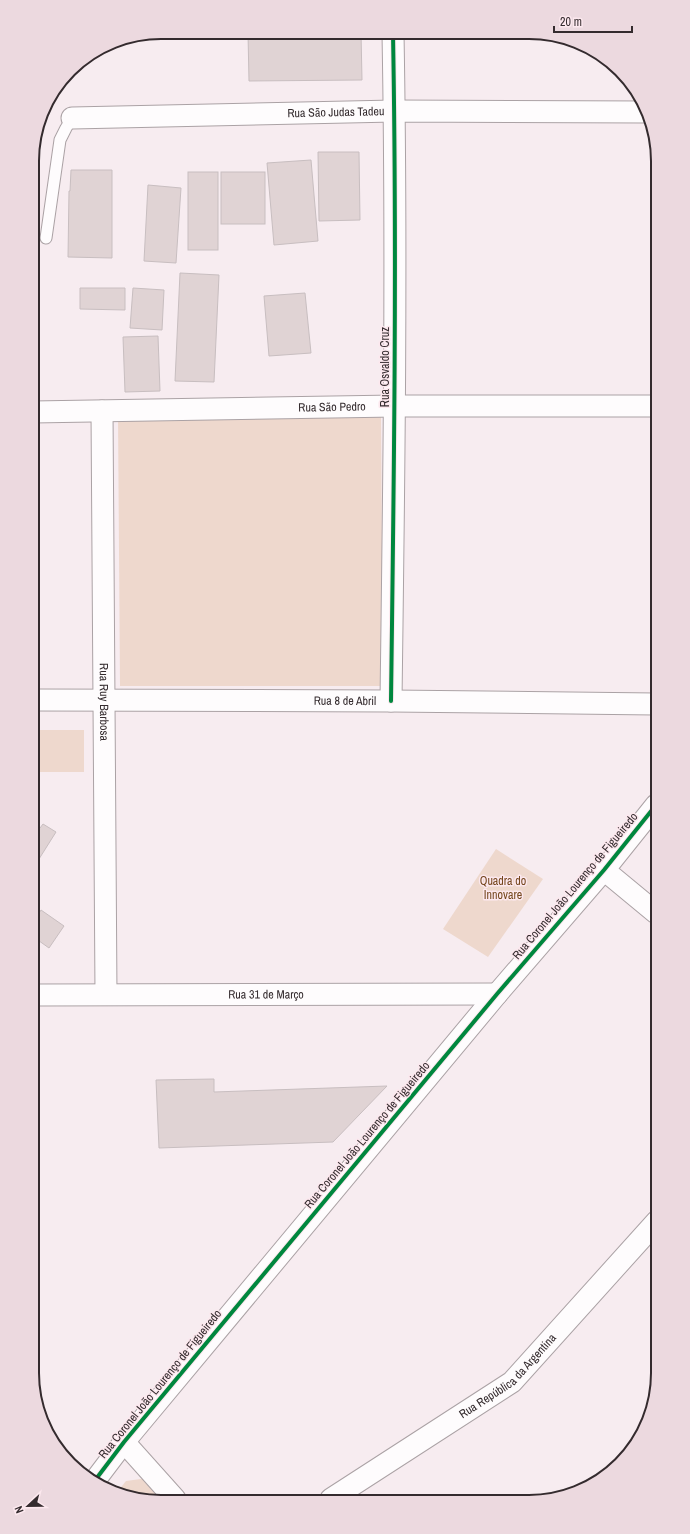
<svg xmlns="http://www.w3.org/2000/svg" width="690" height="1534" font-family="'Archivo Narrow',sans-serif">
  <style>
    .green { fill: #eed8cd }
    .building { fill: #e0d3d4; stroke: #c8bec0 }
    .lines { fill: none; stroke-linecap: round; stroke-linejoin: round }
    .service-casing { stroke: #aba2a5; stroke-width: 13 }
    .minor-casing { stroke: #aba2a5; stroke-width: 23 }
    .service { stroke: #fefcfd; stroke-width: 11 }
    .minor { stroke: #fefcfd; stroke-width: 21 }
    .cycleway-casing { stroke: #fce8ee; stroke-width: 6 }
    .cycleway { stroke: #00873e; stroke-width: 4 }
    .labels { text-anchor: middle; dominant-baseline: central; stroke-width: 3; stroke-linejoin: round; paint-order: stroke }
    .street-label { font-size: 12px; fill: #342b2e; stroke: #fce8ee }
    .park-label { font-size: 12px; fill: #74461c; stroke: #fce8ee }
    .rim { fill: none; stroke: #342b2e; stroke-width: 2 }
  </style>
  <rect width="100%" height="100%" fill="#f7ecf0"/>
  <g class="green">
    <path d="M381,415L383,686H120L118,416Z"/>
    <rect x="34" y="730" width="50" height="42"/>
    <path d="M496,849L543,879L488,957L443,929Z"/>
    <path d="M148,1478L165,1499L136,1500L118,1491L126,1481Z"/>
  </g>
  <g class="building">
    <path d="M248,33H361L362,80L249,81Z"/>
    <path d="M318,152H359L360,220L319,221Z"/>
    <path d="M311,160L318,241L274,245L267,163Z"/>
    <path d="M71,170H112V258L68,257L69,191H70Z"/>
    <rect x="188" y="172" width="30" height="78"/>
    <rect x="221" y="172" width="44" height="52"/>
    <path d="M148,185L181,188L176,263L144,261Z"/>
    <path d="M180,273L219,275L214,382L175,381Z"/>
    <path d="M80,288H125V310L80,309Z"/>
    <path d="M133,288L164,290L162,330L130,328Z"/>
    <path d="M305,293L311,353L269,356L264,296Z"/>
    <path d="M158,336L160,391L125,392L123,337Z"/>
    <path d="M35,824L40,828L43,824L56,832L39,859L35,856Z"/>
    <path d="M41,910L64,926L49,948L35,938V920Z"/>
    <path d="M214,1079V1092L387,1086L333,1142L159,1148L156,1080Z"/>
  </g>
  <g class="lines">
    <defs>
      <path id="service" d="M46,238L60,140L66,128L72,118"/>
      <g id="minor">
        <path id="s1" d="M72,118L394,111L647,112"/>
        <path id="s2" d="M102,411L106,994"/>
        <path id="s3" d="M33,412L395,406H654"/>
        <path id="s4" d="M34,700L391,701L655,704"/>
        <path d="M391,701C394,478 397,256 393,33"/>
        <path d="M604,870L656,913"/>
        <path id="s5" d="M35,995L497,994"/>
        <path d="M124,1442L175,1499"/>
        <path d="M96,1479L124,1442L497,994L604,870L656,805"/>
        <path id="s6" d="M331,1499L512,1382L657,1221"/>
      </g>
    </defs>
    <use href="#service" class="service-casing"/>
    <use href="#minor" class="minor-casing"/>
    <use href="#service" class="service"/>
    <use href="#minor" class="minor"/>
    <defs>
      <g id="cycleway">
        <path d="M391,701C394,478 397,256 393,33"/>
        <path d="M96,1479L124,1442L497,994L604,870L656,805"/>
      </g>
    </defs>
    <use href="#cycleway" class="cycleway-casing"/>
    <use href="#cycleway" class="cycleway"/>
  </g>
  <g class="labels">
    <g class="street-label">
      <text stroke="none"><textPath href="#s1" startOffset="264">Rua São Judas Tadeu</textPath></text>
      <text transform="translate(385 367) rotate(-90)">Rua Osvaldo Cruz</text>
      <text stroke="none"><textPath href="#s3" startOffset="299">Rua São Pedro</textPath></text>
      <text stroke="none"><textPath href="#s4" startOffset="311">Rua 8 de Abril</textPath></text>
      <text stroke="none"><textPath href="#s2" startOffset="291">Rua Ruy Barbosa</textPath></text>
      <text transform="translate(575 886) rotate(-50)">Rua Coronel João Lourenço de Figueiredo</text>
      <text stroke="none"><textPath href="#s5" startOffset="231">Rua 31 de Março</textPath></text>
      <text transform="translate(367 1135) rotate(-50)">Rua Coronel João Lourenço de Figueiredo</text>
      <text stroke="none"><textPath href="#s6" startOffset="216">Rua República da Argentina</textPath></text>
      <text transform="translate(160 1384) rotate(-51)">Rua Coronel João Lourenço de Figueiredo</text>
    </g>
    <g class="park-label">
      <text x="503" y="881">Quadra do<tspan x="503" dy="14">Innovare</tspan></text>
    </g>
  </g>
  <path d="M0 0H690V1534H0ZM161 39H529A122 122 0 0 1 651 161V1373A122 122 0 0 1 529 1495H161A122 122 0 0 1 39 1373V161A122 122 0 0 1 161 39Z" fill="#ecd9df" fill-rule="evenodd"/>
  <path class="rim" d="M161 39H529A122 122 0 0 1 651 161V1373A122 122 0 0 1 529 1495H161A122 122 0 0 1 39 1373V161A122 122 0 0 1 161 39Z"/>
  <g transform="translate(28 1506) rotate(248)" stroke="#fce8ee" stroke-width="3" paint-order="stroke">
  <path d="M0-3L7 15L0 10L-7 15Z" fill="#342b2e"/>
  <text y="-6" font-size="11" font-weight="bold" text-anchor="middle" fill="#342b2e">N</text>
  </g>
  <path d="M554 26v6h78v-6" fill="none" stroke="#342b2e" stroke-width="2"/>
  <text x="560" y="26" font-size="12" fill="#342b2e" stroke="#fce8ee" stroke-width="3" paint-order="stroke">20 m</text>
</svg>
